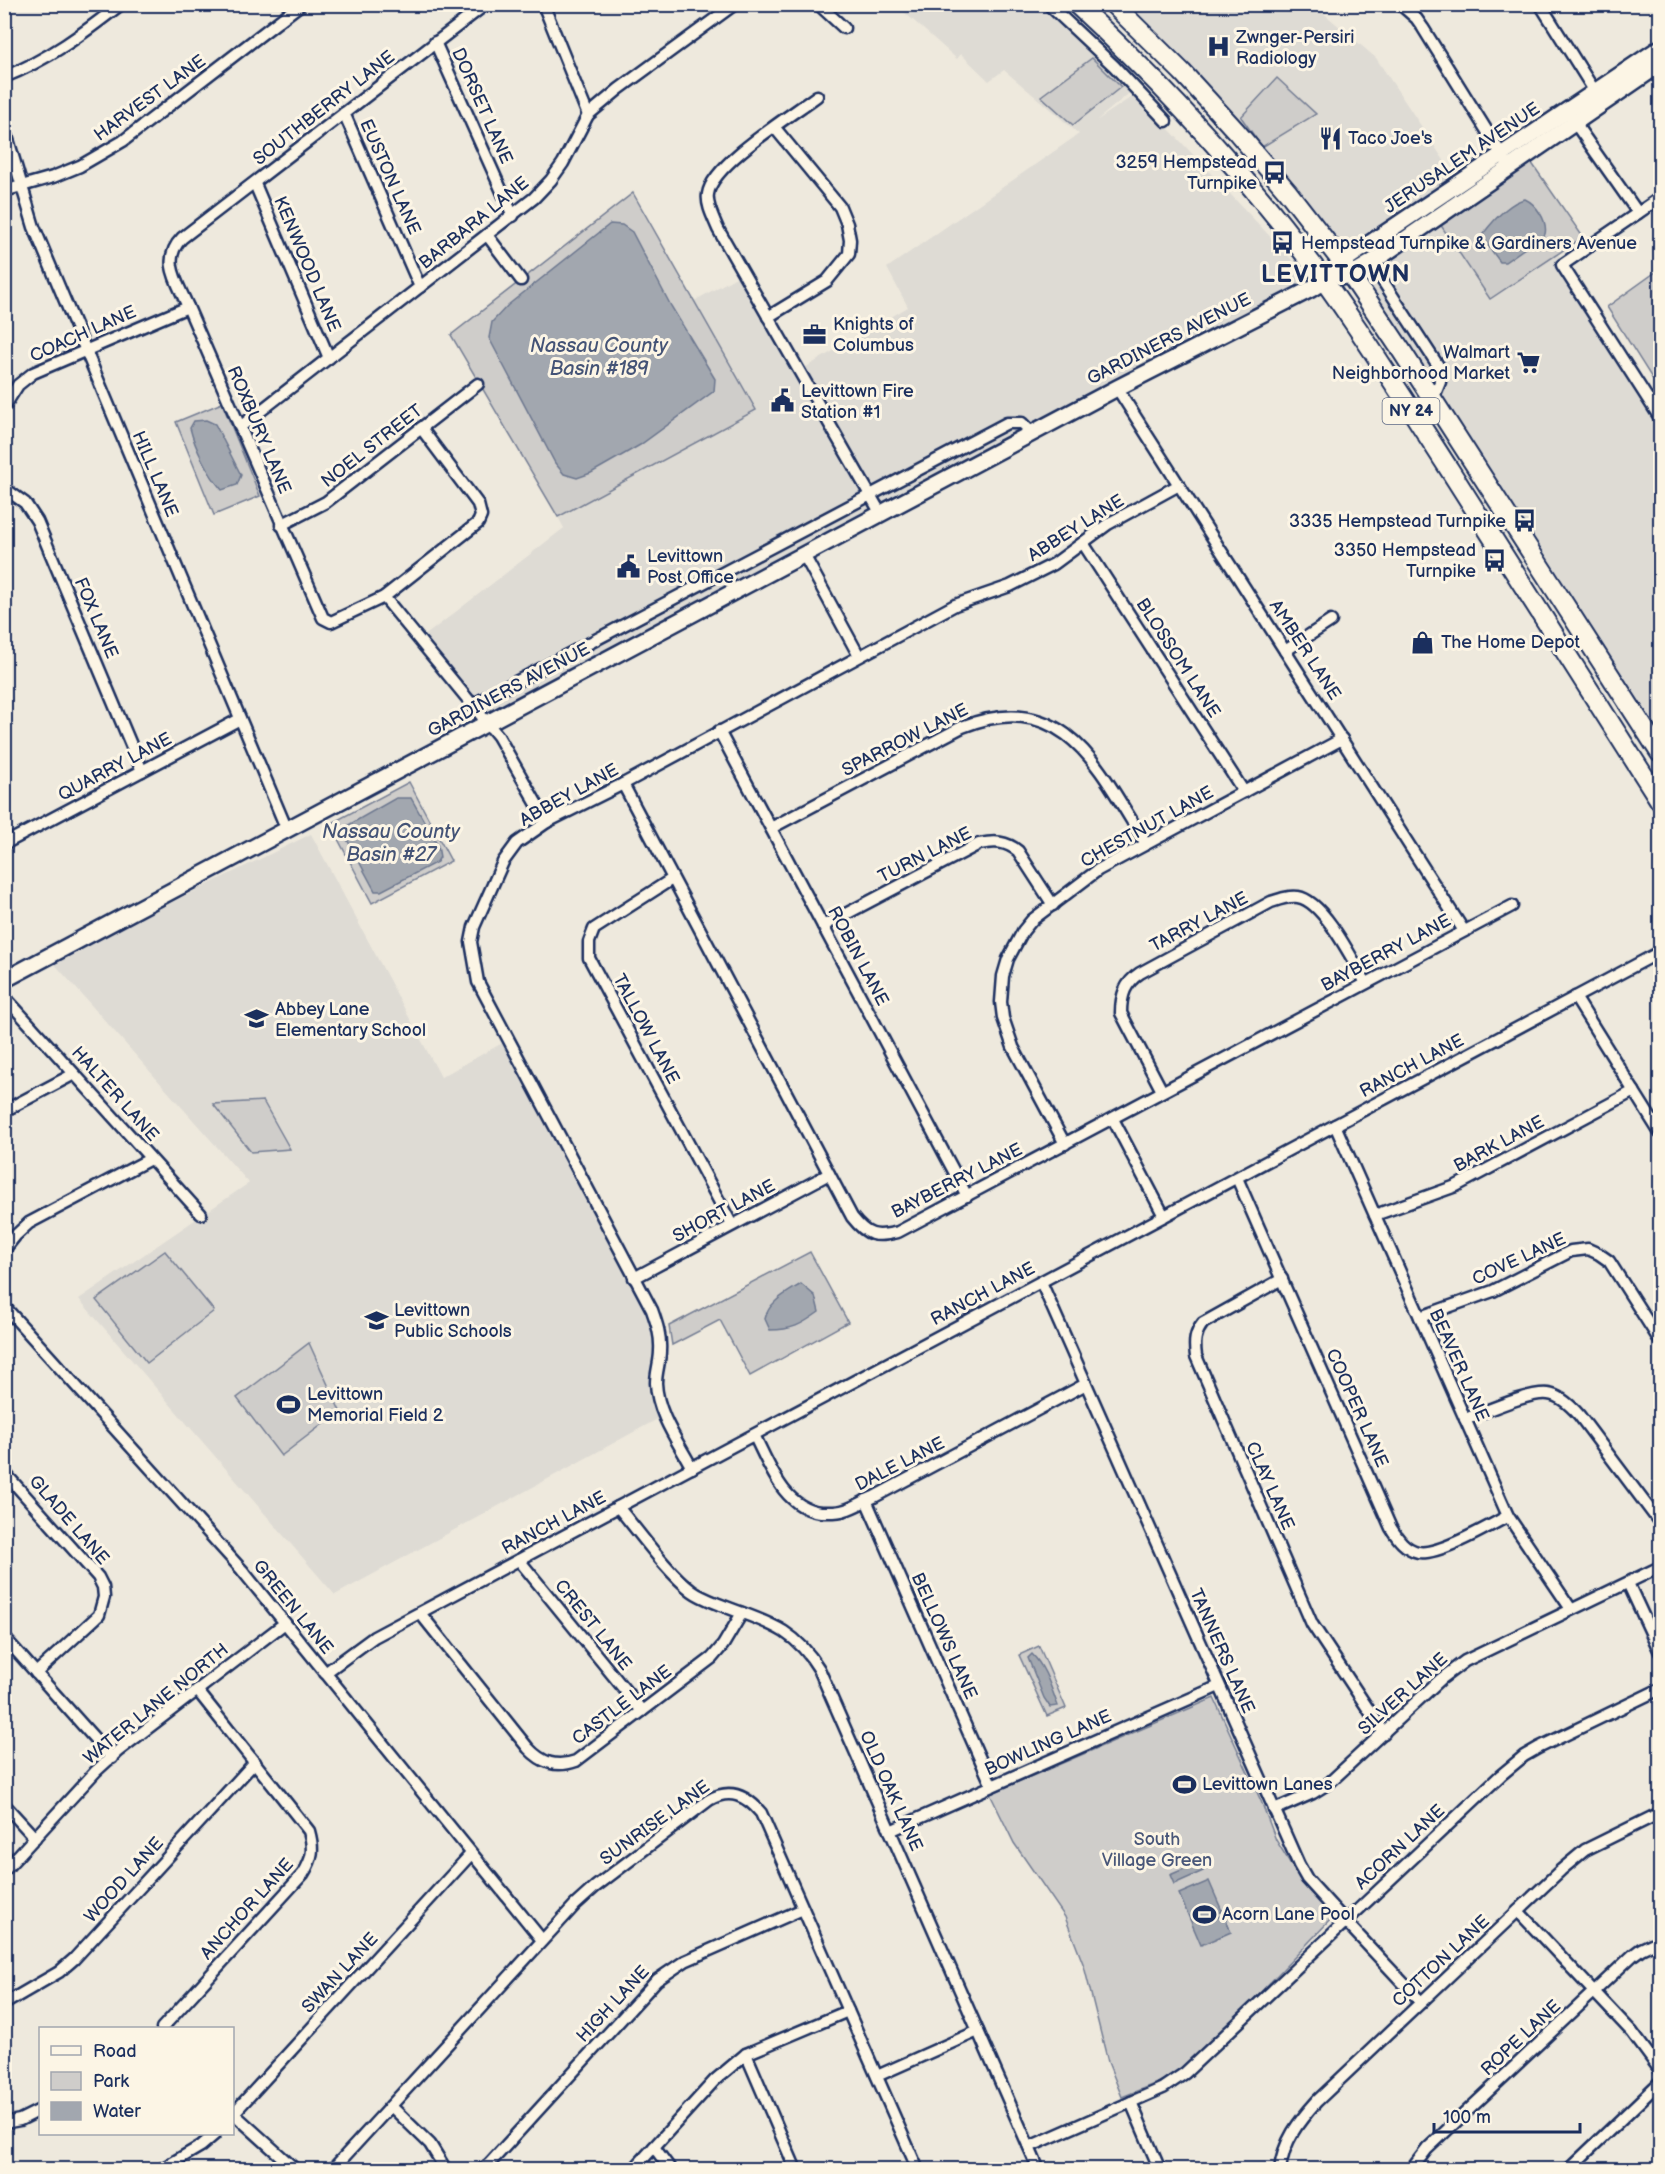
<svg xmlns="http://www.w3.org/2000/svg" width="1665" height="2174" font-family="'Balsamiq Sans',sans-serif">
  <style>
    .built { fill: #dedbd4 }
    .green { fill: #cfcdca; stroke: #757e94; stroke-width: 1.5 }
    .water { fill: #a2a7af; stroke: #6c778f; stroke-width: 1.5 }
    .lines { fill: none; stroke-linecap: round; stroke-linejoin: round }
    .minor-casing { stroke: #1b2f5e; stroke-width: 15 }
    .secondary-casing { stroke: #1b2f5e; stroke-width: 20 }
    .primary-casing { stroke: #1b2f5e; stroke-width: 22 }
    .minor { stroke: #fcf5e5; stroke-width: 10 }
    .secondary { stroke: #fcf5e5; stroke-width: 15 }
    .primary { stroke: #fcf5e5; stroke-width: 18 }
    .labels { text-anchor: middle; dominant-baseline: central; stroke-width: 6; stroke-linejoin: round; paint-order: stroke }
    .shield { fill: #fcf5e5; stroke: #5e6a86; stroke-width: 1.5 }
    .shield-label { font-size: 16px; font-weight: bold; fill: #1b2f5e }
    .poi-label { font-size: 18px; fill: #1b2f5e; stroke: #fcf5e5; text-anchor: start }
    .street-label { font-size: 18px; fill: #1b2f5e; stroke: #fcf5e5 }
    .park-label { font-size: 18px; fill: #485679; stroke: #fcf5e5 }
    .water-label { font-size: 20px; font-style: italic; fill: #445376; stroke: #fcf5e5 }
    .district-label { font-size: 24px; font-weight: bold; letter-spacing: 1.5px; fill: #1b2f5e; stroke: #fcf5e5 }
  </style>
  <rect width="100%" height="100%" fill="#eee9dd"/>
  <filter id="ink" filterUnits="userSpaceOnUse"><feTurbulence type="fractalNoise" baseFrequency=".0167" numOctaves="2"/><feDisplacementMap in="SourceGraphic" scale="12" xChannelSelector="R" yChannelSelector="G"/><feConvolveMatrix kernelMatrix="1 2 1 2 8 2 1 2 1" color-interpolation-filters="sRGB"/></filter>
  <g filter="url(#ink)">
    <g class="built">
      <path d="M896,5H1039L1133,90L1096,121L1136,94L1309,278L485,723L418,641L564,528L558,517L756,410L694,301L745,272L801,370L908,307L887,268L1079,134L1004,70L989,81L961,54L957,59Z"/>
      <path d="M1124,5H1314L1376,58L1455,177L1343,250L1159,35Z"/>
      <path d="M1438,221L1490,299L1558,254L1660,413V730L1654,733L1354,276Z"/>
      <path d="M311,834L441,1077L508,1040L658,1330L663,1416L335,1595L79,1299L249,1183L52,961Z"/>
    </g>
    <g class="green">
      <path d="M1092,58L1121,87L1073,125L1041,96Z"/>
      <path d="M1277,78L1316,114L1262,147L1241,117Z"/>
      <path d="M1529,159L1583,237L1490,299L1438,221Z"/>
      <path d="M633,193L756,410L558,517L451,335Z"/>
      <path d="M1660,269V391L1607,307Z"/>
      <path d="M222,403L260,496L214,515L176,422Z"/>
      <path d="M409,782L451,861L372,903L330,824Z"/>
      <path d="M263,1101L290,1149L251,1152L213,1104Z"/>
      <path d="M165,1251L214,1311L147,1363L96,1300Z"/>
      <path d="M810,1252L848,1322L750,1376L720,1320L672,1345L669,1326Z"/>
      <path d="M309,1343L340,1411L281,1456L237,1398Z"/>
      <path d="M1039,1646L1066,1708L1047,1716L1019,1655Z"/>
      <path d="M1214,1698L1261,1801L1276,1840L1303,1884L1333,1917L1184,2072L1122,2097L1108,2062L1084,1966L1065,1917L1014,1843L990,1794Z"/>
    </g>
    <g class="water">
      <path d="M1525,199C1536,204 1548,221 1545,234L1505,262H1500L1486,243L1483,234C1493,221 1509,202 1525,199Z"/>
      <path d="M610,224L622,225L632,232L671,306L715,379L714,391L640,445L591,473L577,478L564,474L555,463L489,338L492,322L508,305Z"/>
      <path d="M206,420L215,424L241,475L237,485L222,490C208,474 195,448 190,428L194,421Z"/>
      <path d="M396,798H411L438,846L440,857L437,862L381,891H375L343,832L345,827Z"/>
      <path d="M801,1284L815,1296L819,1312C801,1325 792,1330 770,1330L765,1319C768,1302 787,1293 801,1284Z"/>
      <path d="M1032,1654C1046,1668 1051,1688 1058,1706L1050,1707L1044,1698L1028,1658Z"/>
      <path d="M1200,1862L1203,1871L1174,1884L1170,1875Z"/>
      <path d="M1209,1881L1222,1911L1217,1914L1218,1917L1224,1915L1231,1932L1201,1945L1179,1894Z"/>
    </g>
    <g class="lines">
      <defs>
        <g id="minor">
          <path d="M543,4L588,115"/>
          <path d="M818,4L844,28"/>
          <path d="M1048,4L1114,66L1166,121"/>
          <path d="M1400,4L1416,18L1423,28L1505,160"/>
          <path d="M1540,4L1597,95"/>
          <path d="M435,42L513,216"/>
          <path d="M4,77C48,60 84,33 121,4"/>
          <path d="M817,96C792,115 712,164 708,194C706,205 714,219 718,229L881,514"/>
          <path d="M344,113L420,287"/>
          <path d="M1572,119L1638,213"/>
          <path d="M4,126L34,227L287,830"/>
          <path d="M255,184L329,358"/>
          <path d="M4,191L53,177L80,166L123,141L301,4"/>
          <path d="M1660,198L1562,265L1660,418"/>
          <path d="M487,235L521,280"/>
          <path d="M1371,263L1439,367L1440,382L1433,399"/>
          <path d="M768,317L827,281L849,254L850,240L847,224L840,207L775,128"/>
          <path d="M1117,388L1464,931"/>
          <path d="M4,407L18,385L33,373L188,307"/>
          <path d="M240,427L534,198L551,180L563,163L588,115L619,89L735,4"/>
          <path d="M421,428L478,504L481,516L478,523L384,597L331,622L323,618L188,307C178,283 160,260 182,238L486,4"/>
          <path d="M4,488L25,503L37,521L142,771"/>
          <path d="M281,525L326,502L478,384"/>
          <path d="M1083,543L1244,792"/>
          <path d="M804,555L859,656"/>
          <path d="M384,597L498,736L547,822"/>
          <path d="M1285,651L1331,621"/>
          <path d="M472,705L1007,423H1022L1032,433"/>
          <path d="M719,731L967,1196"/>
          <path d="M623,784L852,1217C867,1236 875,1238 898,1232L1512,906"/>
          <path d="M771,828L962,727C1066,686 1100,771 1146,844"/>
          <path d="M4,844L240,719"/>
          <path d="M672,879L594,929L589,942V958L732,1225"/>
          <path d="M823,926L979,844C995,841 1006,841 1018,851L1053,905"/>
          <path d="M4,996L201,1214"/>
          <path d="M1575,997L1660,1133"/>
          <path d="M1162,1091L1121,1013C1121,995 1125,983 1140,973L1271,902C1280,899 1288,896 1298,897C1324,901 1353,961 1366,983"/>
          <path d="M4,1111L74,1074"/>
          <path d="M1113,1119L1164,1216"/>
          <path d="M1335,1125L1508,1516L1571,1609"/>
          <path d="M1065,1144L1013,1047L1003,1018L1001,1002L1003,976L1008,959L1023,931L1032,920L1098,870L1342,739"/>
          <path d="M1237,1178L1391,1528C1398,1539 1405,1549 1418,1552C1438,1556 1489,1526 1508,1516"/>
          <path d="M1375,1215L1456,1186L1634,1091"/>
          <path d="M4,1250L16,1235L29,1223L150,1159"/>
          <path d="M634,1278L829,1174"/>
          <path d="M1282,1279L1203,1323C1195,1333 1194,1342 1196,1356L1312,1624L1384,1733"/>
          <path d="M1041,1282L1299,1865L1307,1879L1346,1922L1421,2002"/>
          <path d="M4,1306L242,1570L542,1940"/>
          <path d="M1420,1317L1493,1291L1571,1251L1588,1249L1599,1254L1609,1261L1660,1341"/>
          <path d="M1465,1419C1485,1412 1528,1392 1548,1394C1560,1395 1571,1406 1579,1415L1660,1523"/>
          <path d="M754,1435C769,1464 783,1508 821,1512C829,1512 837,1513 845,1510C855,1507 864,1501 874,1497L1086,1384"/>
          <path d="M692,1468C678,1442 657,1413 656,1383C656,1372 660,1362 660,1351C661,1336 657,1324 652,1310L478,982L471,942L474,927L503,862L517,843L547,822L623,784L955,605L1010,586L1054,564L1108,524L1179,485"/>
          <path d="M4,1472L98,1577L103,1587L104,1597L99,1615L36,1673"/>
          <path d="M866,1500L992,1786"/>
          <path d="M618,1507C639,1532 667,1572 692,1591C700,1597 711,1601 721,1605C764,1622 793,1626 819,1669L1039,2170"/>
          <path d="M519,1560L642,1711"/>
          <path d="M1628,1583L1660,1652"/>
          <path d="M420,1613L528,1748C542,1763 556,1768 576,1761L712,1658L723,1645L742,1613"/>
          <path d="M4,1637L112,1758"/>
          <path d="M325,1673L374,1637L1660,952"/>
          <path d="M4,1804L35,1838"/>
          <path d="M1274,1810L1313,1793L1329,1783L1441,1679L1465,1661L1660,1567"/>
          <path d="M890,1831L1219,1686"/>
          <path d="M4,1871L96,1771L118,1751L285,1623"/>
          <path d="M1518,1911L1632,2032L1660,2070"/>
          <path d="M4,2004L59,1972L74,1959L255,1762"/>
          <path d="M162,2028L303,1874C313,1858 314,1849 309,1831L197,1690"/>
          <path d="M746,2054L796,2170"/>
          <path d="M877,2076L978,2031"/>
          <path d="M1131,2102L1160,2170"/>
          <path d="M391,2106L430,2144L446,2170"/>
          <path d="M232,2112L296,2170"/>
          <path d="M232,2115L471,1854"/>
          <path d="M4,2123L20,2120L40,2110"/>
          <path d="M654,2147L671,2170"/>
          <path d="M1029,2147L1163,2088L1185,2073L1501,1775L1524,1756L1538,1748L1660,1689"/>
          <path d="M160,2170L201,2146L215,2134"/>
          <path d="M332,2170L575,1905L595,1887L709,1800C730,1788 746,1795 761,1813L918,2170"/>
          <path d="M481,2170L489,2164L657,1980L685,1961L803,1909"/>
          <path d="M633,2170L715,2080L746,2054L848,2011"/>
          <path d="M1280,2170C1283,2141 1299,2121 1317,2101L1561,1870L1585,1850L1660,1813"/>
          <path d="M1411,2170L1427,2149L1633,1955L1641,1949L1660,1940"/>
          <path d="M1568,2170L1660,2082"/>
        </g>
        <g id="secondary">
          <path d="M1341,277L1351,275L1371,263L1660,64"/>
          <path d="M4,980L1117,388L1311,289L1324,281L1342,262L1660,48"/>
        </g>
        <g id="primary">
          <path d="M1076,4C1151,73 1220,147 1283,226C1344,303 1396,387 1449,469C1519,580 1589,691 1660,801"/>
          <path d="M1113,4L1182,72L1236,131L1287,191L1342,262L1401,350L1660,753"/>
        </g>
      </defs>
      <use href="#minor" class="minor-casing"/>
      <use href="#secondary" class="secondary-casing"/>
      <use href="#primary" class="primary-casing"/>
      <use href="#minor" class="minor"/>
      <use href="#secondary" class="secondary"/>
      <use href="#primary" class="primary"/>
    </g>
  </g>
  <defs>
    <symbol id="hospital-bare" viewBox="-9 -9 18 18"><path d="M-5-5h3v3.5h4V-5h3V5h-3V1.5h-4V5h-3Z" fill="#1b2f5e" stroke="#fcf5e5" stroke-width="2.5" paint-order="stroke"/></symbol>
    <symbol id="restaurant-bare" viewBox="-9 -9 18 18"><path d="M-5-6h1v4h1v-4h1v4h1v-4h1v5L-1.5 .5V6h-2V.5L-5-1ZM5-6V6H3V1.5H1.5Q1.5-4 5-6Z" fill="#1b2f5e" stroke="#fcf5e5" stroke-width="2.5" paint-order="stroke"/></symbol>
    <symbol id="bus-bare" viewBox="-9 -9 18 18"><path d="M-5-6H5V4H4V6H2V4H-2V6H-4V4H-5ZM-3.5-4V0h7V-4ZM-3.5 1.2v1.5H-2V1.2ZM2 1.2v1.5H3.5V1.2Z" fill="#1b2f5e" stroke="#fcf5e5" stroke-width="2.5" paint-order="stroke"/></symbol>
    <symbol id="office-bare" viewBox="-9 -9 18 18"><path d="M-6-3h4V-5.5h4V-3h4V5H-6ZM-1-4.5V-3h2v-1.5ZM-6 0V1H6V0Z" fill="#1b2f5e" stroke="#fcf5e5" stroke-width="2.5" paint-order="stroke"/></symbol>
    <symbol id="supermarket-bare" viewBox="-9 -9 18 18"><path d="M-6-5.5h2.5l.6 2H6L4.5 2H-2.5L-4.4-4H-6ZM-1.5 3.2a1.3 1.3 0 1 0 .1 0ZM3 3.2a1.3 1.3 0 1 0 .1 0Z" fill="#1b2f5e" stroke="#fcf5e5" stroke-width="2.5" paint-order="stroke"/></symbol>
    <symbol id="civic-bare" viewBox="-9 -9 18 18"><path d="M-.6-6.5H3V-4.5H.6V-3L4-1V1h2V6H-6V1h2V-1L-.6-3ZM-1.2 2.5V6h2.4V2.5Z" fill="#1b2f5e" stroke="#fcf5e5" stroke-width="2.5" paint-order="stroke"/></symbol>
    <symbol id="shop-bare" viewBox="-9 -9 18 18"><path d="M-5-2.5h2.3a2.7 3.5 0 0 1 5.4 0H5L5.5 6h-11ZM-1.5-2.5h3a1.5 2.3 0 0 0-3 0Z" fill="#1b2f5e" stroke="#fcf5e5" stroke-width="2.5" paint-order="stroke"/></symbol>
    <symbol id="school-bare" viewBox="-9 -9 18 18"><path d="M0-5L7-2L0 1L-7-2ZM-4 1L0 2.5L4 1V4Q0 6-4 4Z" fill="#1b2f5e" stroke="#fcf5e5" stroke-width="2.5" paint-order="stroke"/></symbol>
    <symbol id="stadium-bare" viewBox="-9 -9 18 18"><path d="M0-5a6.5 5 0 1 0 0 10a6.5 5 0 1 0 0-10ZM-3.5-1.8h7v3.6h-7Z" fill="#1b2f5e" stroke="#fcf5e5" stroke-width="2.5" paint-order="stroke"/></symbol>
  </defs>
  <g fill-rule="evenodd">
    <use href="#hospital-bare" x="1202" y="30" width="33" height="33"/>
    <use href="#restaurant-bare" x="1314" y="122" width="33" height="33"/>
    <use href="#bus-bare" x="1258" y="156" width="33" height="33"/>
    <use href="#bus-bare" x="1266" y="226" width="33" height="33"/>
    <use href="#office-bare" x="798" y="318" width="33" height="33"/>
    <use href="#supermarket-bare" x="1512" y="346" width="33" height="33"/>
    <use href="#civic-bare" x="766" y="384" width="33" height="33"/>
    <use href="#bus-bare" x="1508" y="504" width="33" height="33"/>
    <use href="#bus-bare" x="1478" y="544" width="33" height="33"/>
    <use href="#civic-bare" x="612" y="550" width="33" height="33"/>
    <use href="#shop-bare" x="1406" y="626" width="33" height="33"/>
    <use href="#school-bare" x="240" y="1002" width="33" height="33"/>
    <use href="#school-bare" x="360" y="1304" width="33" height="33"/>
    <use href="#stadium-bare" x="272" y="1388" width="33" height="33"/>
    <use href="#stadium-bare" x="1168" y="1768" width="33" height="33"/>
    <use href="#stadium-bare" x="1188" y="1898" width="33" height="33"/>
  </g>
  <g class="labels">
    <rect class="shield" x="1382.5" y="398" width="57" height="26" rx="4.5"/>
    <g class="shield-label">
      <text x="1411" y="411">NY 24</text>
    </g>
    <g class="poi-label">
      <text x="1236" y="37">Zwnger-Persiri<tspan x="1236" dy="21">Radiology</tspan></text>
      <text x="1348" y="138">Taco Joe's</text>
      <text x="1257" y="162" text-anchor="end">3259 Hempstead<tspan x="1257" dy="21">Turnpike</tspan></text>
      <text x="1301" y="243">Hempstead Turnpike &amp; Gardiners Avenue</text>
      <text x="833" y="324">Knights of<tspan x="833" dy="21">Columbus</tspan></text>
      <text x="1510" y="352" text-anchor="end">Walmart<tspan x="1510" dy="21">Neighborhood Market</tspan></text>
      <text x="801" y="391">Levittown Fire<tspan x="801" dy="21">Station #1</tspan></text>
      <text x="1506" y="521" text-anchor="end">3335 Hempstead Turnpike</text>
      <text x="1476" y="550" text-anchor="end">3350 Hempstead<tspan x="1476" dy="21">Turnpike</tspan></text>
      <text x="647" y="556">Levittown<tspan x="647" dy="21">Post Office</tspan></text>
      <text x="1441" y="642">The Home Depot</text>
      <text x="275" y="1009">Abbey Lane<tspan x="275" dy="21">Elementary School</tspan></text>
      <text x="394" y="1310">Levittown<tspan x="394" dy="21">Public Schools</tspan></text>
      <text x="307" y="1394">Levittown<tspan x="307" dy="21">Memorial Field 2</tspan></text>
      <text x="1202" y="1784">Levittown Lanes</text>
      <text x="1222" y="1914">Acorn Lane Pool</text>
    </g>
    <g class="street-label">
      <text transform="translate(150 98) rotate(-36)">HARVEST LANE</text>
      <text transform="translate(482 106) rotate(66)">DORSET LANE</text>
      <text transform="translate(324 108) rotate(-38)">SOUTHBERRY LANE</text>
      <text transform="translate(1462 158) rotate(-34)">JERUSALEM AVENUE</text>
      <text transform="translate(390 177) rotate(66)">EUSTON LANE</text>
      <text transform="translate(474 223) rotate(-39)">BARBARA LANE</text>
      <text transform="translate(307 264) rotate(67)">KENWOOD LANE</text>
      <text transform="translate(83 334) rotate(-24)">COACH LANE</text>
      <text transform="translate(1169 339) rotate(-27)">GARDINERS AVENUE</text>
      <text transform="translate(259 430) rotate(67)">ROXBURY LANE</text>
      <text transform="translate(372 446) rotate(-38)">NOEL STREET</text>
      <text transform="translate(155 474) rotate(67)">HILL LANE</text>
      <text transform="translate(1076 528) rotate(-32)">ABBEY LANE</text>
      <text transform="translate(96 618) rotate(67)">FOX LANE</text>
      <text transform="translate(1305 650) rotate(57)">AMBER LANE</text>
      <text transform="translate(1178 658) rotate(57)">BLOSSOM LANE</text>
      <text transform="translate(509 690) rotate(-28)">GARDINERS AVENUE</text>
      <text transform="translate(905 740) rotate(-27)">SPARROW LANE</text>
      <text transform="translate(115 767) rotate(-28)">QUARRY LANE</text>
      <text transform="translate(569 795) rotate(-29)">ABBEY LANE</text>
      <text transform="translate(1147 827) rotate(-29)">CHESTNUT LANE</text>
      <text transform="translate(925 855) rotate(-27)">TURN LANE</text>
      <text transform="translate(1199 922) rotate(-28)">TARRY LANE</text>
      <text transform="translate(1386 953) rotate(-28)">BAYBERRY LANE</text>
      <text transform="translate(858 956) rotate(62)">ROBIN LANE</text>
      <text transform="translate(646 1029) rotate(62)">TALLOW LANE</text>
      <text transform="translate(1412 1066) rotate(-28)">RANCH LANE</text>
      <text transform="translate(115 1094) rotate(48)">HALTER LANE</text>
      <text transform="translate(1499 1144) rotate(-28)">BARK LANE</text>
      <text transform="translate(957 1181) rotate(-27)">BAYBERRY LANE</text>
      <text transform="translate(724 1211) rotate(-28)">SHORT LANE</text>
      <text transform="translate(1519 1259) rotate(-25)">COVE LANE</text>
      <text transform="translate(983 1294) rotate(-28)">RANCH LANE</text>
      <text transform="translate(1459 1365) rotate(66)">BEAVER LANE</text>
      <text transform="translate(1357 1408) rotate(66)">COOPER LANE</text>
      <text transform="translate(900 1464) rotate(-27)">DALE LANE</text>
      <text transform="translate(1270 1486) rotate(66)">CLAY LANE</text>
      <text transform="translate(69 1520) rotate(49)">GLADE LANE</text>
      <text transform="translate(554 1523) rotate(-28)">RANCH LANE</text>
      <text transform="translate(293 1607) rotate(51)">GREEN LANE</text>
      <text transform="translate(593 1625) rotate(51)">CREST LANE</text>
      <text transform="translate(944 1636) rotate(66)">BELLOWS LANE</text>
      <text transform="translate(1222 1651) rotate(66)">TANNERS LANE</text>
      <text transform="translate(1403 1694) rotate(-42)">SILVER LANE</text>
      <text transform="translate(156 1704) rotate(-39)">WATER LANE NORTH</text>
      <text transform="translate(622 1705) rotate(-37)">CASTLE LANE</text>
      <text transform="translate(1048 1743) rotate(-24)">BOWLING LANE</text>
      <text transform="translate(891 1791) rotate(66)">OLD OAK LANE</text>
      <text transform="translate(655 1823) rotate(-36)">SUNRISE LANE</text>
      <text transform="translate(1400 1847) rotate(-43)">ACORN LANE</text>
      <text transform="translate(124 1880) rotate(-48)">WOOD LANE</text>
      <text transform="translate(247 1909) rotate(-48)">ANCHOR LANE</text>
      <text transform="translate(1441 1961) rotate(-43)">COTTON LANE</text>
      <text transform="translate(340 1973) rotate(-47)">SWAN LANE</text>
      <text transform="translate(613 2004) rotate(-47)">HIGH LANE</text>
      <text transform="translate(1521 2038) rotate(-43)">ROPE LANE</text>
    </g>
    <g class="park-label">
      <text x="1157" y="1839">South<tspan x="1157" dy="21">Village Green</tspan></text>
    </g>
    <g class="water-label">
      <text x="599" y="346">Nassau County<tspan x="599" dy="23">Basin #189</tspan></text>
      <text x="391" y="832">Nassau County<tspan x="391" dy="23">Basin #27</tspan></text>
    </g>
    <g class="district-label">
      <text x="1336" y="274">LEVITTOWN</text>
    </g>
  </g>
  <rect width="1665" height="2174" fill="none" stroke="#fcf5e5" stroke-width="24"/>
  <rect x="12" y="12" width="1641" height="2150" fill="none" stroke="#1b2f5e" stroke-width="2" filter="url(#ink)"/>
  <rect x="39" y="2027" width="195" height="108" fill="#fcf5e5" stroke="#a2a6af" stroke-width="1.5"/>
  <rect x="51" y="2046" width="30" height="9" fill="#fcf5e5" stroke="#a2a6af" stroke-width="1.5"/>
  <text x="93" y="2057" font-size="18" fill="#1b2f5e">Road</text>
  <rect x="51" y="2072" width="30" height="18" fill="#cfcdca" stroke="#a2a6af" stroke-width="1.5"/>
  <text x="93" y="2087" font-size="18" fill="#1b2f5e">Park</text>
  <rect x="51" y="2102" width="30" height="18" fill="#a2a7af" stroke="#a2a6af" stroke-width="1.5"/>
  <text x="93" y="2117" font-size="18" fill="#1b2f5e">Water</text>
  <path d="M1434 2123v9h146v-9" fill="none" stroke="#1b2f5e" stroke-width="3"/>
  <text x="1443" y="2123" font-size="18" fill="#1b2f5e" stroke="#fcf5e5" stroke-width="4.5" paint-order="stroke">100 m</text>
</svg>
